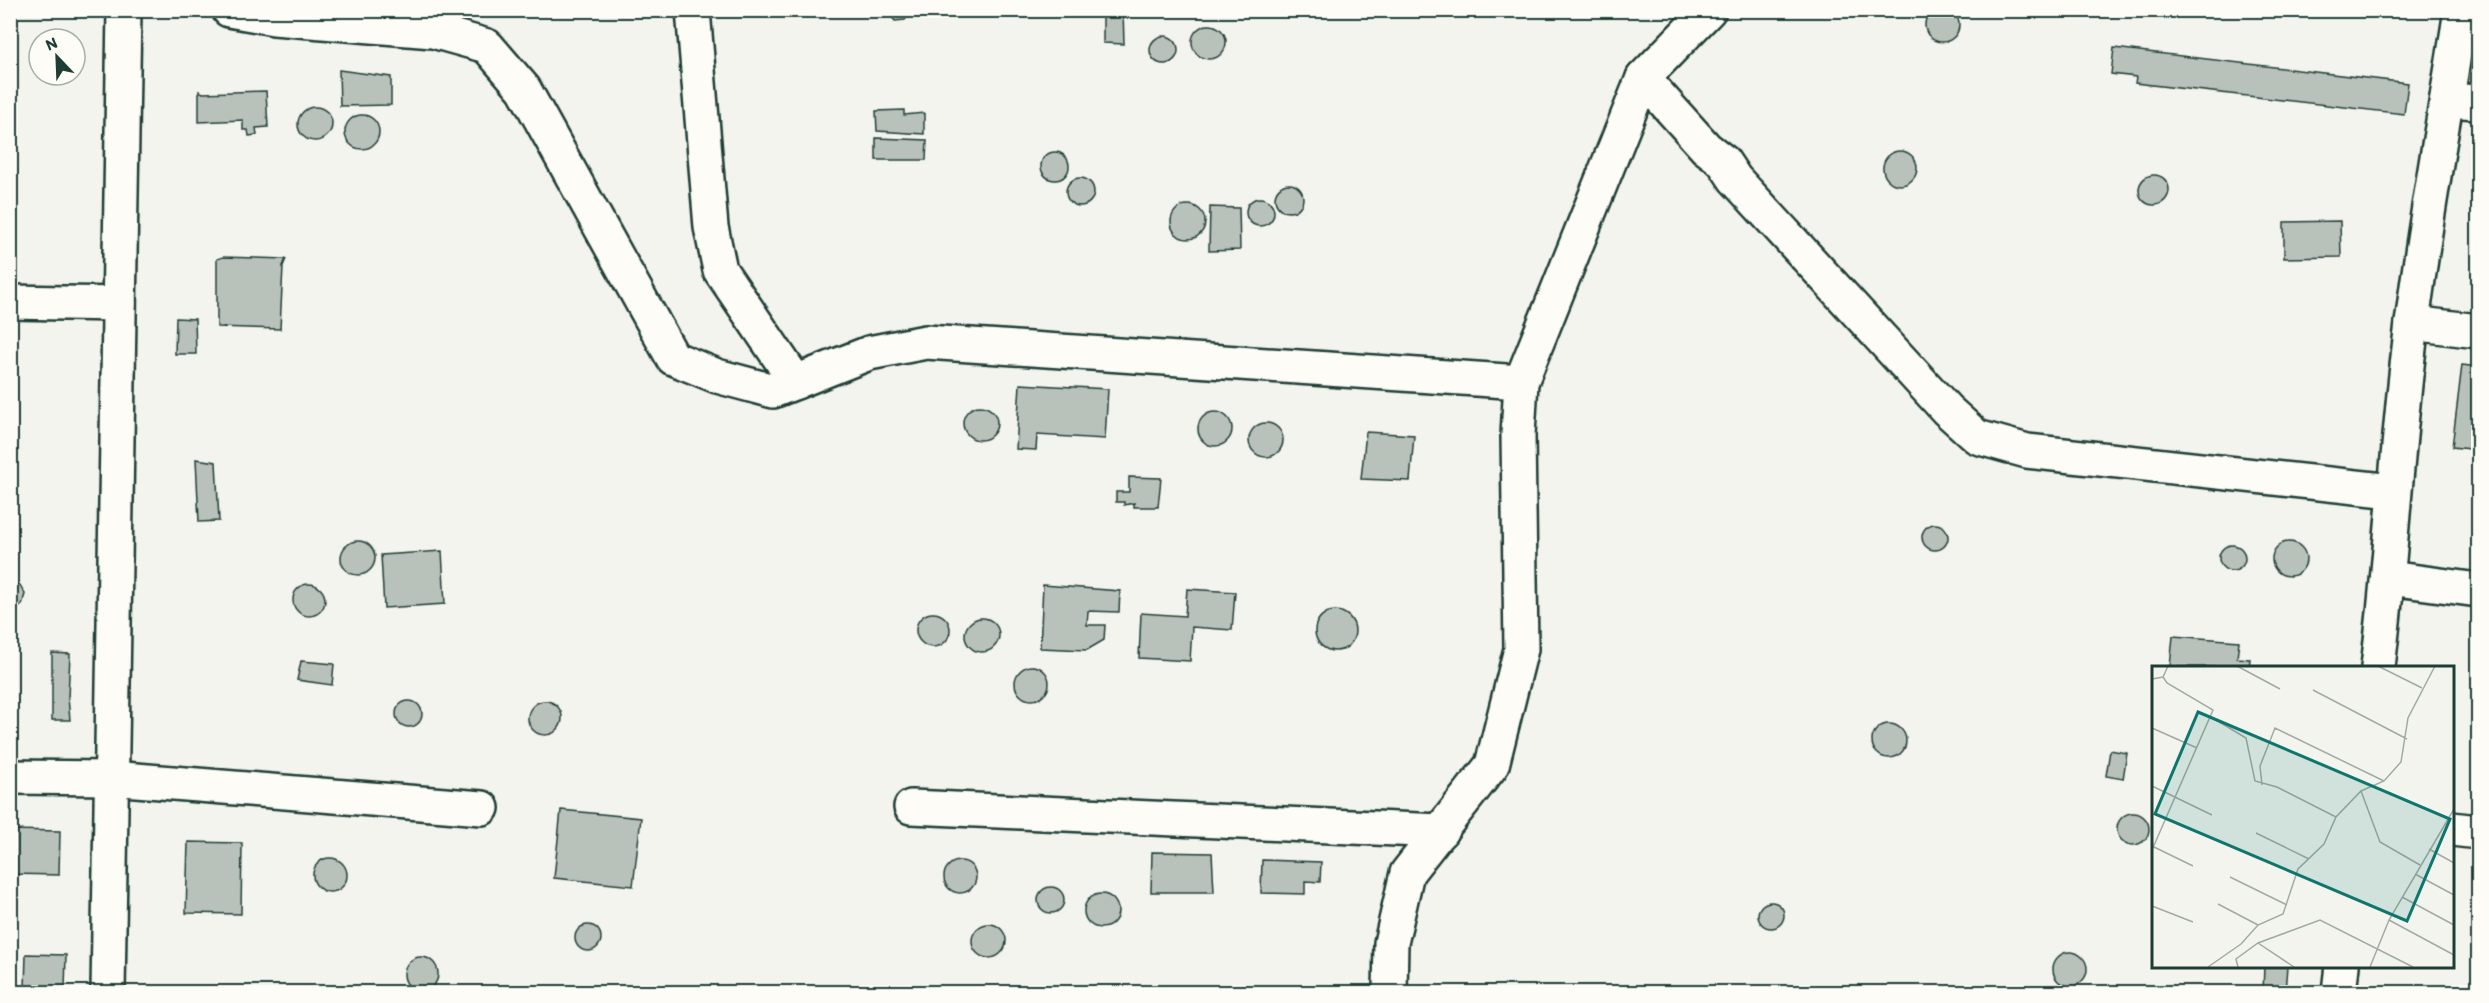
<svg xmlns="http://www.w3.org/2000/svg" width="2489" height="1003" font-family="Itim,sans-serif">
  <style>
    .building { fill: #b9c1bb; stroke: #1f3d34; stroke-width: 1.5 }
    .lines { fill: none; stroke-linecap: round; stroke-linejoin: round }
    .minor-casing { stroke: #1f3d34; stroke-width: 38 }
    .minor { stroke: #fdfcf7; stroke-width: 33 }
    .inset-road { fill: none; stroke: #9faba4; stroke-width: 1.5 }
    .view { fill: #0f766e; fill-opacity: 0.15; stroke: #0f766e; stroke-width: 3 }
    .inset-edge { fill: none; stroke: #1f3d34; stroke-width: 3 }
  </style>
  <rect width="100%" height="100%" fill="#f4f4ef"/>
  <filter id="ink" filterUnits="userSpaceOnUse"><feTurbulence type="fractalNoise" baseFrequency=".0167" numOctaves="2"/><feDisplacementMap in="SourceGraphic" scale="12" xChannelSelector="R" yChannelSelector="G"/><feConvolveMatrix kernelMatrix="1 2 1 2 8 2 1 2 1" color-interpolation-filters="sRGB"/></filter>
  <g filter="url(#ink)">
    <g class="building">
      <circle cx="1942" cy="25" r="17"/>
      <path d="M912,10L905,20L895,21L886,10Z"/>
      <path d="M1110,10H1123L1124,44L1103,43V14H1110Z"/>
      <circle cx="1209" cy="42" r="17"/>
      <circle cx="1164" cy="50" r="14"/>
      <path d="M2114,48L2408,83L2404,114L2135,83L2136,77L2111,74Z"/>
      <path d="M339,70L391,77V105L340,106Z"/>
      <path d="M199,91L203,93L266,91L268,127L256,128L257,135L249,136L248,130H243V120L199,122Z"/>
      <circle cx="315" cy="124" r="17"/>
      <path d="M904,110V115L924,113V134L877,131L876,111Z"/>
      <circle cx="362" cy="132" r="17"/>
      <path d="M876,138L927,140L926,160H876Z"/>
      <circle cx="1900" cy="168" r="17"/>
      <circle cx="1055" cy="166" r="14"/>
      <circle cx="2154" cy="190" r="15"/>
      <circle cx="1080" cy="192" r="14"/>
      <circle cx="1289" cy="198" r="14"/>
      <circle cx="1260" cy="212" r="14"/>
      <circle cx="1188" cy="222" r="17"/>
      <path d="M1210,207L1239,208L1240,250L1209,251Z"/>
      <path d="M2340,221L2341,257L2284,258V222Z"/>
      <path d="M223,257L286,259L283,266L280,329L217,327V259Z"/>
      <path d="M176,318L195,319L196,354H175Z"/>
      <path d="M2462,365L2478,367V450L2452,447Z"/>
      <path d="M1020,384L1108,389L1105,439L1037,435L1036,450L1016,449Z"/>
      <circle cx="980" cy="423" r="17"/>
      <circle cx="1215" cy="429" r="17"/>
      <circle cx="1266" cy="440" r="17"/>
      <path d="M1366,432L1414,435L1410,481L1361,479Z"/>
      <path d="M196,459L216,462L219,521L199,522Z"/>
      <path d="M1129,477L1161,478L1158,507H1134V503L1124,505V502H1116V492H1129Z"/>
      <circle cx="1935" cy="537" r="13"/>
      <circle cx="358" cy="558" r="17"/>
      <circle cx="2289" cy="559" r="17"/>
      <circle cx="2232" cy="558" r="13"/>
      <path d="M442,551L445,604L384,608L381,555Z"/>
      <path d="M10,580L20,585L25,594L22,605L10,613Z"/>
      <circle cx="309" cy="600" r="16"/>
      <path d="M1043,585L1120,591L1119,612L1088,611L1087,625H1105L1104,640L1087,650L1040,648Z"/>
      <path d="M1187,589L1235,592L1232,630L1192,627L1190,661L1139,658L1141,613L1185,616Z"/>
      <circle cx="1335" cy="631" r="20"/>
      <circle cx="933" cy="630" r="17"/>
      <circle cx="982" cy="635" r="17"/>
      <path d="M2173,636L2239,641L2237,658L2250,659L2249,667H2170Z"/>
      <path d="M52,653L70,654L68,698L70,720H52Z"/>
      <path d="M301,661L334,664L332,685L297,680Z"/>
      <circle cx="1032" cy="683" r="17"/>
      <circle cx="409" cy="714" r="13"/>
      <circle cx="545" cy="718" r="17"/>
      <circle cx="1889" cy="741" r="17"/>
      <path d="M2110,750L2127,753L2123,779L2106,776Z"/>
      <path d="M561,810L641,818L633,886L554,878Z"/>
      <circle cx="2133" cy="829" r="16"/>
      <path d="M10,830L60,831L59,875L10,874Z"/>
      <path d="M188,842L242,843L241,914L186,913Z"/>
      <path d="M1152,852L1212,853L1214,892H1151Z"/>
      <circle cx="330" cy="875" r="17"/>
      <path d="M1262,860L1321,862L1320,882L1305,881V894L1261,893Z"/>
      <circle cx="960" cy="877" r="16"/>
      <circle cx="1051" cy="900" r="13"/>
      <circle cx="1101" cy="911" r="17"/>
      <circle cx="1771" cy="915" r="13"/>
      <circle cx="989" cy="941" r="17"/>
      <circle cx="588" cy="938" r="13"/>
      <circle cx="2070" cy="969" r="17"/>
      <path d="M26,954L66,955L65,989H25Z"/>
      <circle cx="421" cy="974" r="17"/>
      <path d="M2264,966H2287L2285,992H2263Z"/>
    </g>
    <g class="lines">
      <defs>
        <g id="minor">
          <path d="M229,10L274,18L433,31L487,46L524,89L673,358L717,376L773,391L869,353L926,342L1521,382"/>
          <path d="M693,10L711,227L720,270L796,382"/>
          <path d="M1643,78L1706,148L1723,161L1735,179L1947,410L1977,437L2027,451L2393,491"/>
          <path d="M2447,100L2478,102"/>
          <path d="M10,302L119,304"/>
          <path d="M2412,323L2478,331"/>
          <path d="M2389,578L2478,590"/>
          <path d="M2378,667C2392,553 2397,438 2412,324C2425,219 2445,115 2461,10"/>
          <path d="M10,777L111,778L482,808"/>
          <path d="M911,807L1441,831"/>
          <path d="M2452,829L2478,832"/>
          <path d="M108,992L124,10"/>
          <path d="M1390,992L1391,943L1407,873L1492,765L1521,649L1518,435L1521,382L1643,78L1709,10"/>
          <path d="M2339,992L2342,966"/>
        </g>
      </defs>
      <use href="#minor" class="minor-casing"/>
      <use href="#minor" class="minor"/>
    </g>
  </g>
  <g transform="translate(2152 666)">
    <rect width="302" height="302" fill="#f4f4ef"/>
    <path class="inset-road" d="M85,0L128,23M226,0L270,22M0,13L11,11L16,0M161,24L255,73M59,51L94,72L103,115L125,121L184,151M0,62L45,82M110,119L108,100L123,62L232,115M0,120L60,149M209,125L228,176L268,199M104,167L157,193M0,180L41,200M277,183L302,197M0,184L61,44L15,17L11,11M263,208L302,229M78,211L135,239M250,231L302,259M66,238L106,259M0,240L41,256M237,254L302,289M106,277L142,301M56,301L89,278L106,259L131,248L146,203L172,178L184,151L209,125L232,115L249,96L256,52L283,0M86,301L84,293L106,277L168,254L261,301M218,301L237,254L302,143"/>
    <path class="view" d="M46,46L298,153L255,255L3,148Z"/>
    <rect width="302" height="302" class="inset-edge"/>
  </g>
  <rect width="2489" height="1003" fill="none" stroke="#fdfcf7" stroke-width="36"/>
  <rect x="18" y="18" width="2453" height="967" fill="none" stroke="#1f3d34" stroke-width="2" filter="url(#ink)"/>
  <g transform="translate(57 57) rotate(337)"><circle r="28" fill="#fdfcf7" stroke="#a4b0a9" stroke-width="1.5"/>
  <path d="M0-4.5L10 22L0 15L-10 22Z" fill="#1f3d34"/>
  <text y="-9" font-size="16" font-weight="bold" text-anchor="middle" fill="#1f3d34">N</text>
  </g>
</svg>
